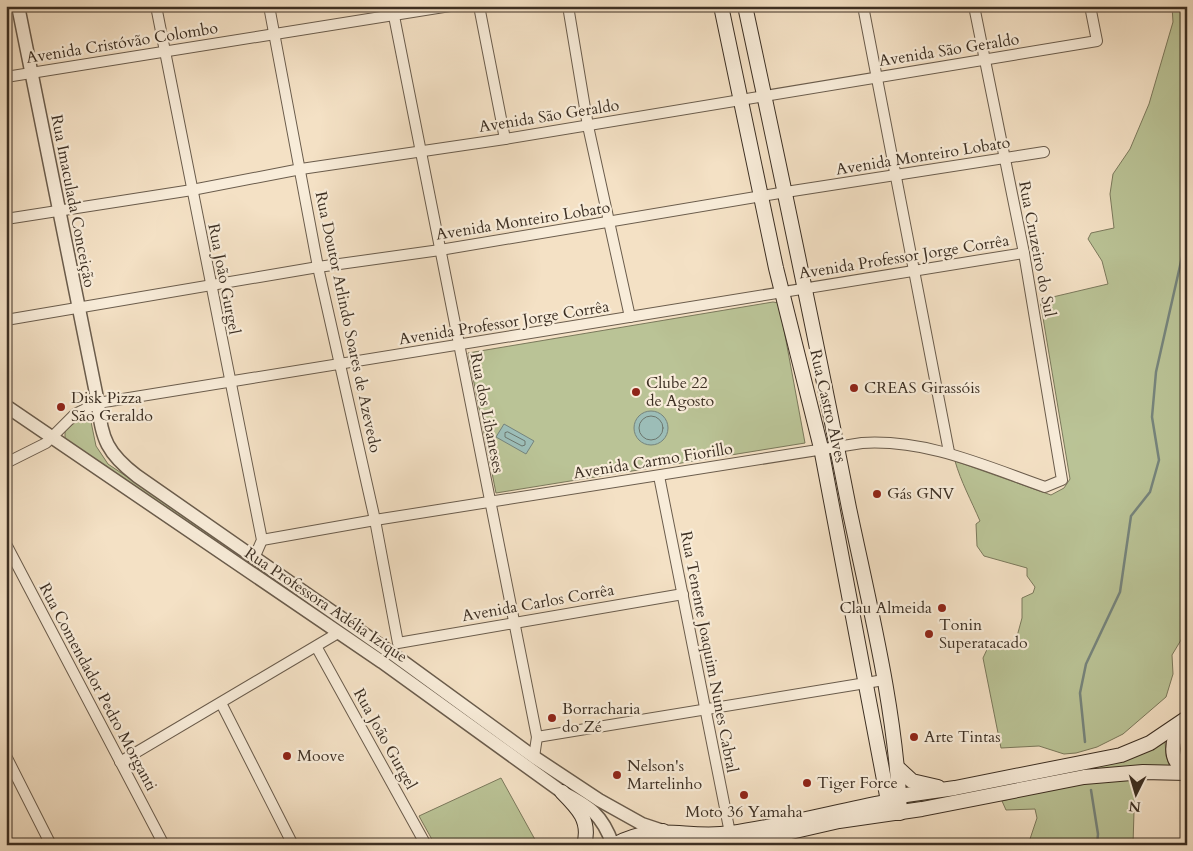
<svg xmlns="http://www.w3.org/2000/svg" width="1193" height="851" font-family="Cardo,serif">
  <style>
    .green { fill: #bac396; stroke: #7b795c }
    .water { fill: #9cbdb7; stroke: #76847c }
    .lines { fill: none; stroke-linecap: round; stroke-linejoin: round }
    .shore { stroke: #6c766d; stroke-width: 1 }
    .stream { stroke: #76847c; stroke-width: 2.5 }
    .minor-casing { stroke: #6a5c4c; stroke-width: 12 }
    .tertiary-casing { stroke: #6a5c4c; stroke-width: 15 }
    .secondary-casing { stroke: #3c2f23; stroke-width: 16 }
    .minor { stroke: #f8ecd9; stroke-width: 10 }
    .tertiary { stroke: #f8ecd9; stroke-width: 12 }
    .secondary { stroke: #f8ecd9; stroke-width: 14 }
    .poi-dot { fill: #8f2418; stroke: #f8ecd9; stroke-width: 2 }
    .labels { text-anchor: middle; dominant-baseline: central; stroke-width: 4.5; stroke-linejoin: round; paint-order: stroke }
    .street-label { font-size: 16px; fill: #3c2f23; stroke: #f8ecd9 }
    .poi-label { font-size: 16px; fill: #3c2f23; stroke: #f8ecd9; text-anchor: start }
  </style>
  <rect width="100%" height="100%" fill="#f4e1c5"/>
  <filter id="stains"><feTurbulence type="fractalNoise" baseFrequency=".004" numOctaves="4"/><feColorMatrix values="0 0 0 0 .2 0 0 0 0 .09 0 0 0 0 .02 0 0 0 .5 -.17"/></filter>
  <radialGradient id="worn" r=".72"><stop offset=".6" stop-color="#630" stop-opacity="0"/><stop offset="1" stop-color="#630" stop-opacity=".3"/></radialGradient>
  <g class="green">
    <path d="M1172,6H1187V622L1181,640L1172,655L1173,674L1166,697L1123,734L1097,747L1076,753L1064,754L1039,746L1001,748L983,658L990,643L1016,640L1022,618V598L1033,593L1035,587L1027,576V568L984,556L977,546L976,524L980,521C971,500 961,482 955,461L1051,495L1064,488L1070,479L1040,300L1108,284L1102,261L1088,239L1091,233L1114,228L1110,194L1113,174L1130,149L1149,104L1173,22Z"/>
    <path d="M773,302L779,303L805,443L496,493L468,353Z"/>
    <path d="M84,416L90,417L96,446L108,464L219,539L217,543L65,440V430Z"/>
    <path d="M1165,741L1166,756L1170,768L907,807V803L1094,768L1136,756Z"/>
    <path d="M501,778L538,845H435L419,816Z"/>
    <path d="M1135,778L1133,845H1028L1037,818L1035,809L1006,810L1002,801L1057,787Z"/>
  </g>
  <g class="water">
    <circle cx="651" cy="428" r="17"/>
    <path d="M504,424L534,441L526,454L496,437Z"/>
  </g>
  <g class="lines">
    <g class="shore">
      <circle cx="651" cy="428" r="12"/>
      <path d="M508,432L525,441V445L522,446L505,437V433Z"/>
    </g>
    <g class="stream">
      <path d="M1085,742L1080,693L1086,664L1120,592L1131,516L1150,492L1159,460L1152,417L1156,372L1187,235"/>
      <path d="M1091,790L1098,834L1097,845"/>
    </g>
    <defs>
      <g id="minor">
        <path d="M156,6L262,540L255,556"/>
        <path d="M269,6L318,267L375,520L398,643L683,594"/>
        <path d="M392,6L537,737L534,757"/>
        <path d="M479,6L505,139"/>
        <path d="M568,6L588,126L630,317"/>
        <path d="M863,6L949,452"/>
        <path d="M6,77L450,6"/>
        <path d="M6,219L192,190L301,169L505,139L1097,41L1090,6"/>
        <path d="M6,320L318,267L440,250L786,192L1044,152"/>
        <path d="M6,463L46,443L75,414L98,403L1024,253"/>
        <path d="M659,476L730,833"/>
        <path d="M262,540L375,520L862,443C927,439 985,466 1045,487L1062,480L1024,253L974,6"/>
        <path d="M6,544L164,845"/>
        <path d="M317,648L426,845"/>
        <path d="M221,703L293,845"/>
        <path d="M537,737L884,680"/>
        <path d="M6,756L51,845"/>
        <path d="M120,762L338,633"/>
      </g>
      <g id="tertiary">
        <path d="M18,6L98,403C101,439 108,454 137,476L390,652L534,757L599,800L642,824L663,831"/>
        <path d="M6,406L382,662L562,792C590,807 602,814 613,845"/>
      </g>
      <g id="secondary">
        <path d="M721,6L776,268L821,448L888,801L897,813"/>
        <path d="M745,6C781,173 816,340 849,508C870,608 896,710 900,813"/>
        <path d="M1182,724C1172,739 1167,760 1187,771"/>
        <path d="M899,769L912,781L938,787"/>
        <path d="M562,792C578,808 591,821 584,845"/>
        <path d="M663,831L674,845"/>
        <path d="M614,845C658,821 686,840 731,833C782,826 834,812 885,802L899,796L955,788L1121,755L1150,743L1187,718"/>
        <path d="M734,845L839,821L922,809L1084,777L1143,772L1187,773"/>
      </g>
    </defs>
    <use href="#minor" class="minor-casing"/>
    <use href="#tertiary" class="tertiary-casing"/>
    <use href="#secondary" class="secondary-casing"/>
    <use href="#minor" class="minor"/>
    <use href="#tertiary" class="tertiary"/>
    <use href="#secondary" class="secondary"/>
  </g>
  <g class="poi-dot">
    <circle cx="854" cy="388" r="5"/>
    <circle cx="636" cy="392" r="5"/>
    <circle cx="61" cy="407" r="5"/>
    <circle cx="877" cy="494" r="5"/>
    <circle cx="942" cy="608" r="5"/>
    <circle cx="929" cy="634" r="5"/>
    <circle cx="552" cy="718" r="5"/>
    <circle cx="914" cy="737" r="5"/>
    <circle cx="287" cy="756" r="5"/>
    <circle cx="617" cy="775" r="5"/>
    <circle cx="807" cy="783" r="5"/>
    <circle cx="744" cy="795" r="5"/>
  </g>
  <g class="labels">
    <g class="street-label">
      <text transform="translate(122 43) rotate(-9)">Avenida Cristóvão Colombo</text>
      <text transform="translate(949 50) rotate(-9)">Avenida São Geraldo</text>
      <text transform="translate(549 116) rotate(-9)">Avenida São Geraldo</text>
      <text transform="translate(923 156) rotate(-9)">Avenida Monteiro Lobato</text>
      <text transform="translate(73 201) rotate(79)">Rua Imaculada Conceição</text>
      <text transform="translate(523 221) rotate(-9)">Avenida Monteiro Lobato</text>
      <text transform="translate(1037 249) rotate(79)">Rua Cruzeiro do Sul</text>
      <text transform="translate(904 257) rotate(-9)">Avenida Professor Jorge Corrêa</text>
      <text transform="translate(224 279) rotate(79)">Rua João Gurgel</text>
      <text transform="translate(348 322) rotate(78)">Rua Doutor Arlindo Soares de Azevedo</text>
      <text transform="translate(504 323) rotate(-9)">Avenida Professor Jorge Corrêa</text>
      <text transform="translate(828 406) rotate(77)">Rua Castro Alves</text>
      <text transform="translate(487 413) rotate(79)">Rua dos Libaneses</text>
      <text transform="translate(653 461) rotate(-9)">Avenida Carmo Fiorillo</text>
      <text transform="translate(538 603) rotate(-10)">Avenida Carlos Corrêa</text>
      <text transform="translate(326 605) rotate(34)">Rua Professora Adélia Izique</text>
      <text transform="translate(709 652) rotate(79)">Rua Tenente Joaquim Nunes Cabral</text>
      <text transform="translate(98 687) rotate(62)">Rua Comendador Pedro Morganti</text>
      <text transform="translate(385 739) rotate(61)">Rua João Gurgel</text>
    </g>
    <g class="poi-label">
      <text x="646" y="383">Clube 22<tspan x="646" dy="18">de Agosto</tspan></text>
      <text x="864" y="388">CREAS Girassóis</text>
      <text x="71" y="398">Disk Pizza<tspan x="71" dy="18">São Geraldo</tspan></text>
      <text x="887" y="494">Gás GNV</text>
      <text x="932" y="608" text-anchor="end">Clau Almeida</text>
      <text x="939" y="625">Tonin<tspan x="939" dy="18">Superatacado</tspan></text>
      <text x="562" y="709">Borracharia<tspan x="562" dy="18">do Zé</tspan></text>
      <text x="924" y="737">Arte Tintas</text>
      <text x="297" y="756">Moove</text>
      <text x="627" y="766">Nelson's<tspan x="627" dy="18">Martelinho</tspan></text>
      <text x="817" y="783">Tiger Force</text>
      <text x="744" y="812" text-anchor="middle">Moto 36 Yamaha</text>
    </g>
  </g>
  <rect width="1193" height="851" fill="none" stroke="#f4e1c5" stroke-width="25"/>
  <rect x="8" y="8" width="1178" height="836" fill="none" stroke="#3c2f23" stroke-width="2.5"/>
  <rect x="12" y="12" width="1168" height="826" fill="none" stroke="#3c2f23"/>
  <g transform="translate(1136 794) rotate(185)" stroke="#f8ecd9" stroke-width="4" paint-order="stroke">
  <path d="M0-4L9 19L0 12L-9 19Z" fill="#3c2f23"/>
  <text y="-8" font-size="14" font-weight="bold" text-anchor="middle" fill="#3c2f23">N</text>
  </g>
  <rect width="100%" height="100%" filter="url(#stains)"/>
  <rect width="100%" height="100%" fill="url(#worn)"/>
</svg>
